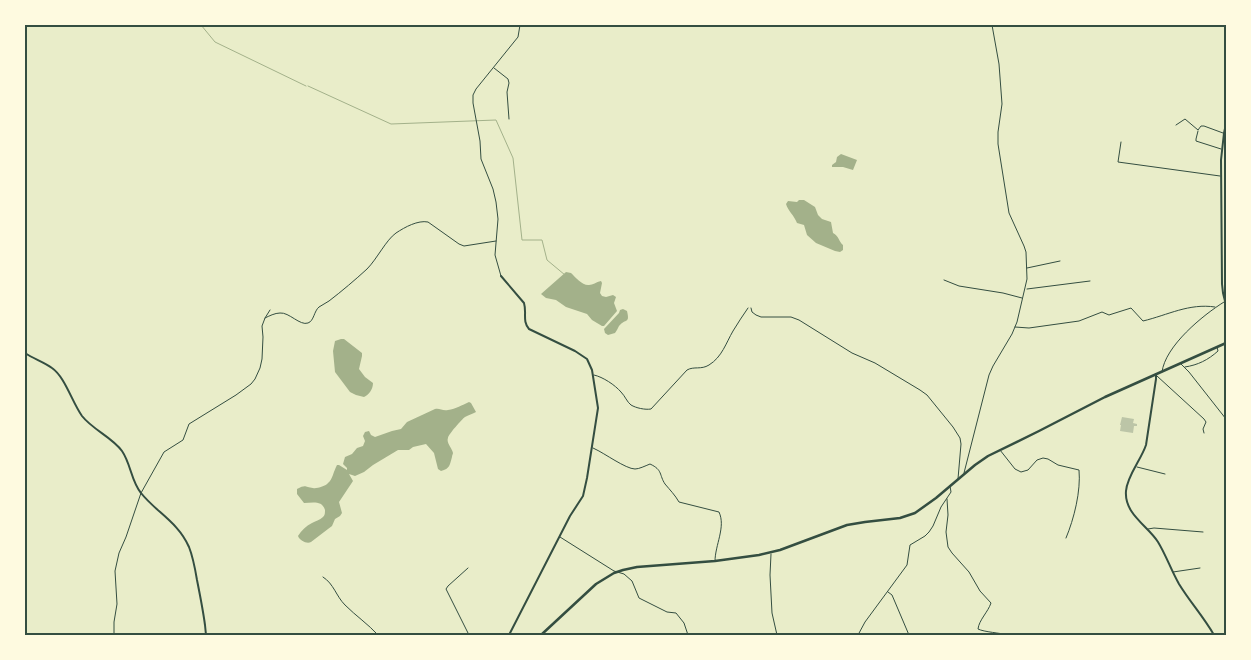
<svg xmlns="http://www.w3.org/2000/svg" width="1251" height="660" font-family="Ubuntu,sans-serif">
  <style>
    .water { fill: #a3b18a }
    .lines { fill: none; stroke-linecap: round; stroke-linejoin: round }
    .stream { stroke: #a3b18a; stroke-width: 1 }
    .building { fill: #bcc5a7 }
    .minor { stroke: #344e41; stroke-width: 1 }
    .tertiary { stroke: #344e41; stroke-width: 2 }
    .secondary { stroke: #344e41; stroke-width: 2 }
    .primary { stroke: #344e41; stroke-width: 2.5 }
    .neatline { fill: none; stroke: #344e41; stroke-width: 2 }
  </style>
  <rect width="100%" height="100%" fill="#e9edc9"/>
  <g class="water">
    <path d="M841,154L857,160L853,170L843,167H832V165L836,162L837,157Z"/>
    <path d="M799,200H804L815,207L818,215L822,219L831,222L833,233C839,236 839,242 843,245V250L840,252L835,251L816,243L807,235L804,225L797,223C794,215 788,211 786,204L788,201L797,202Z"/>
    <path d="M566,272L571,273C575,277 583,286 589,285C593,285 596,282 601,281L602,283L600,293L602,296L606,297L613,295L616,297L614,303L617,311L604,326H602L592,320L587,314L566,307L556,300L546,298L541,294Z"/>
    <path d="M623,309L627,311C630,324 626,318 619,326C618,328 617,330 615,333L608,335L605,333L604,329L619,313L620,310Z"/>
    <path d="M341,339H344L362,353V356L359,369L365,377L373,383C373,389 369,395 364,397L356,395L350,392L335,372L333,351L335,341Z"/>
    <path d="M469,402L471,403L476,412C473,414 468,415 465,417C462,419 448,435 448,438C446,443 452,448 453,453C453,454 452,455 452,457C450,464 450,469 441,471L438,469L434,453L426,444L413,447L409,450H398L373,465L364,472L355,476L349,474L353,481L339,502L342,513L340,516L335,519L332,526L328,529L311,542C307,544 300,541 298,536C301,531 306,526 312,523C315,521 320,520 323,517C325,515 325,513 325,510C322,500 312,503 304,503L297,494V489C306,484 305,487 313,488C316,489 326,486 328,483C332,481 334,470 337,465H339L347,470V468L343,464L345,457L352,454L357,448L363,446L365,441L363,436L365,432L369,431L371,435L375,437L392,431L401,429L407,422L435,409C440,408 442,411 448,410C456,409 462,405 469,402Z"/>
  </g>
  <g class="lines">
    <g class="stream">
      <path d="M201,25L215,42L306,86"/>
      <path d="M308,86L391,124L496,120L513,158L522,240H542L547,260L565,275"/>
    </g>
  </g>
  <path class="building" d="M1122,417L1134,419L1133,423L1137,424V426H1134L1133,433L1120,431L1121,425H1120Z"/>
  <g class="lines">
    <g class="minor">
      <path d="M494,68L508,79L509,83L507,92L509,119"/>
      <path d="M1176,125L1185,119L1198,130L1201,126H1204L1223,133"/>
      <path d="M1198,131L1196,139V141L1221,149"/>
      <path d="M1121,142L1118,162L1220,176"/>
      <path d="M1027,268L1060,261"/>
      <path d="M501,276L495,255L498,219L496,202L493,189L481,159L480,141L473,103V95L476,89L518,37L520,25"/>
      <path d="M944,280L959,286L1003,293L1022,298"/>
      <path d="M1027,289L1090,281"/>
      <path d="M751,308L752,312L756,315L761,317H791L799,320L852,353L875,363L920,390L927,395L953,427L960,438L961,444L958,479"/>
      <path d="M265,318C269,316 275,313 280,313C289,312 300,326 308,323C314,321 314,311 319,307C322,305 326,303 329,301C342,291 355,280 367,269C377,259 386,240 396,233C405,227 418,220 428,222L459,244L464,246L496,241"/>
      <path d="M1015,327L1029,328L1079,321L1102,312L1109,315L1112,314L1131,308L1143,321C1168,315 1189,303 1215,307"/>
      <path d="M1181,364L1189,372L1226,419"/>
      <path d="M1185,367C1198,365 1208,360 1218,351L1217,347"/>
      <path d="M1162,372C1165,346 1203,315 1224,302"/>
      <path d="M594,375C603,377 615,385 621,392C625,396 627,402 631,405C636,408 645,410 651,409L687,370C694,366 701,370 709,365C722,357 726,343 733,331C738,323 743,315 748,308"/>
      <path d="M1157,376L1204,419L1206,422L1203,429L1204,433"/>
      <path d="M593,448L595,449C604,453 626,469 635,469C639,469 645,466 650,464C663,470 659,475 665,484C670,490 675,495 679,502L719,512C726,527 715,545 715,561"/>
      <path d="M1000,450L1015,469L1021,472L1028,470L1037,460L1043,458L1048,459L1058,465L1079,470C1081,491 1074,519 1066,538"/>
      <path d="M1137,467L1165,474"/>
      <path d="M964,473L989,375L993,366L1012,334L1017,322L1027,279L1026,252L1024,246L1009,213L998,144V132L1002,104L999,64L992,25"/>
      <path d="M947,499L948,515L946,532L948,547L952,553L969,572L980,591L991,603C988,612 979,620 978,629C984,632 1000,633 1009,635"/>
      <path d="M1148,529L1154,528L1203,532"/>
      <path d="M560,537L614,571L624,574L632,581L639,598L667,612L676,613L684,623L688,635"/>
      <path d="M771,554L770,575L772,613L777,635"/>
      <path d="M468,568L448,586L446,589L469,635"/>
      <path d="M1173,572L1200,568"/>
      <path d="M323,577C334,584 336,596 345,605C356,616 368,624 378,635"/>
      <path d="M888,592L892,595L909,635"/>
      <path d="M114,635V622L117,604L115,571L119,553L126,537L141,493L164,452L183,440L189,424L236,395L251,384L255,379L260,368L262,359L263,337L262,326L265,318L270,310"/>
      <path d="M858,635L865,622L907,565L910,545L925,536L929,532L933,526L941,507L951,492L950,486"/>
    </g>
    <g class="tertiary">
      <path d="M501,276L524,303C527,313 522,321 529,329L575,351L587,359L592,370L598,408L587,478L583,496L570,516L509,635"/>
      <path d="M25,353C34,359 44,362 52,368C65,377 72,402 82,416C93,430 112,437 122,451C131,464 131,481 141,493C156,512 178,522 189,547C193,557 195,568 197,580C200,595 203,610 205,625L206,635"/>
      <path d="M1156,374V379L1146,445C1141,460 1127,476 1126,491C1124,514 1148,526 1158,542C1166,555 1171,570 1179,584C1190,602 1203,616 1214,635"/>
    </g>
    <path class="secondary" d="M1226,124L1224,133L1221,160L1222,284L1223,293L1226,305"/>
    <path class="primary" d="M541,635L596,584L614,573L623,570L637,567L715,561L759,555L780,550L847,525L865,522L900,518L915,513L936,498L975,465L988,456L1039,431L1105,397L1226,343"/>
  </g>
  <rect width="1251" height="660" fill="none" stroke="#fefae0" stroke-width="52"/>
  <rect x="26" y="26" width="1199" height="608" class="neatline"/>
</svg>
